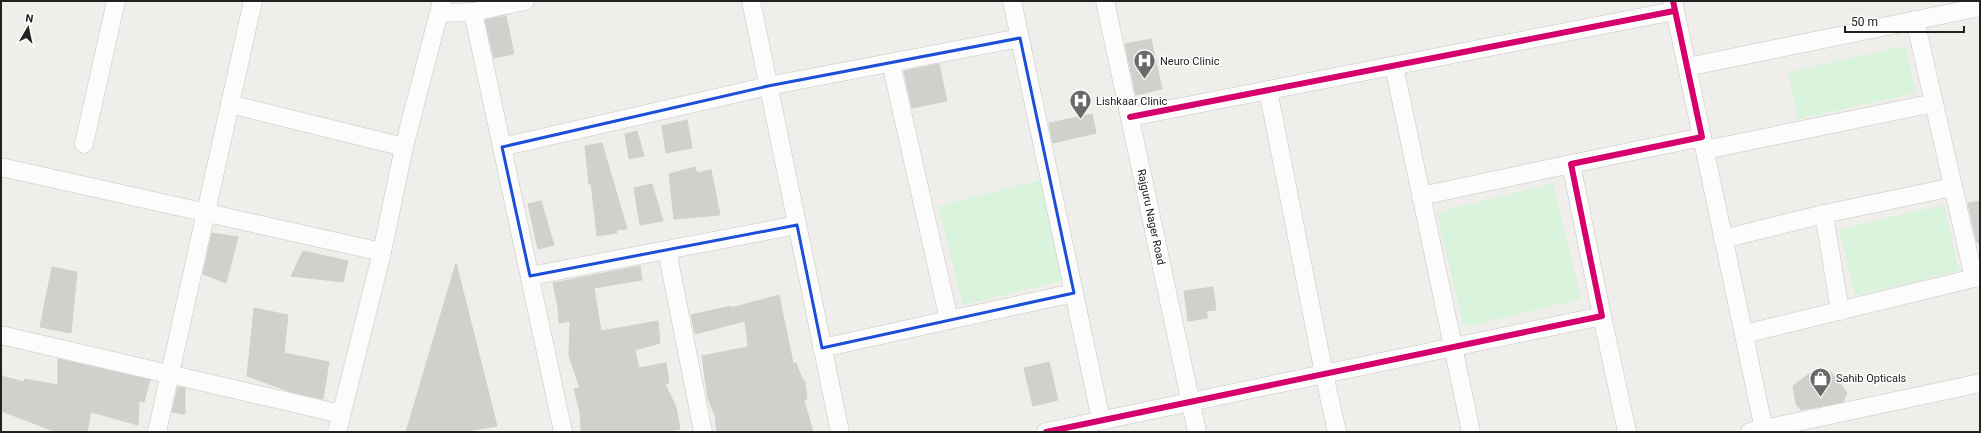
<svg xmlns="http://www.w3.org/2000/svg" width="1981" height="433" font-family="Roboto,sans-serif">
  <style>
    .park { fill: #daf3dd }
    .building { fill: #d2d0cd; stroke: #d2d0cb }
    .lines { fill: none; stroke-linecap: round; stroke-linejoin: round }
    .minor-casing { stroke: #c6c6c4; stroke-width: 19 }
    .minor { stroke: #fdfcfc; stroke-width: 18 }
    .cycleway-casing { stroke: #fff; stroke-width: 8 }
    .cycleway { stroke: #d6006c; stroke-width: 6 }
    .marked { fill: none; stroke: #1d4ed8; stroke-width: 3; stroke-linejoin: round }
    .labels { text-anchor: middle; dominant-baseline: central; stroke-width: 3; stroke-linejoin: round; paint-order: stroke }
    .poi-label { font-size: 11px; fill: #212121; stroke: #fff; text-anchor: start }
    .street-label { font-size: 11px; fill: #212121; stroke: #fff }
  </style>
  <rect width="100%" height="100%" fill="#efeeea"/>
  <g class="park">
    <path d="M1905,46L1916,93L1798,119L1788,72Z"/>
    <path d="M1040,180L1065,280L963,305L938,206Z"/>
    <path d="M1553,183L1581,299L1464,327L1436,212Z"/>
    <path d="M1944,205L1959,271L1855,296L1839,229Z"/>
  </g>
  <g class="building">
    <path d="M506,16L514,54L494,58L485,20Z"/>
    <path d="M1151,39L1162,89L1136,95L1125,44Z"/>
    <path d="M939,64L947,101L912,108L904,71Z"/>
    <path d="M1092,114L1096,133L1053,143L1049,123Z"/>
    <path d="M687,120L692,148L666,153L662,126Z"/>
    <path d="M637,131L644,156L629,159L625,134Z"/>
    <path d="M602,143L627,229L616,230L617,233L597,236L591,183L589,184L585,146Z"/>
    <path d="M695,167L697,173L711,170L720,215L674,219L669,174Z"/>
    <path d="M652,184L663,221L640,225L634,188Z"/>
    <path d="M541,201L554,245L538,249L528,204Z"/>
    <path d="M1980,201V243H1977L1968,203Z"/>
    <path d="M212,233L238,237L226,283L203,274Z"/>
    <path d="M303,251L348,261L343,282L291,276Z"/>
    <path d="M456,263L497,426L462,432H406Z"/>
    <path d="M640,266L642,280L594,288L601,331L658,321L660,343L635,350L639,368L666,363L669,383L665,384L676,407L680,429L663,432H581L580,412L574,389L580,388L569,356L570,321L559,323L558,307L553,283Z"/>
    <path d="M52,267L77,272L71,333L40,327Z"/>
    <path d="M1213,287L1216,310L1206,311L1208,318L1188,321L1184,291Z"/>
    <path d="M779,295L793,363H796L803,381H805L807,399L804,400L813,432H717L715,415L708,399L702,356L748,347L745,321L695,334L691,315L731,306V308Z"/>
    <path d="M254,308L288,315L284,353L329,362L323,399L291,392L247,376Z"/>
    <path d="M58,359L150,380L144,402L139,401L138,425L91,412L87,432H57L1,411V376L24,382L25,379L58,385Z"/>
    <path d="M1049,362L1058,400L1033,406L1024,368Z"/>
    <path d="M1831,372L1847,393L1843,402L1801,410L1796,404L1793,386L1809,374Z"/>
    <path d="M178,387L185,388V414L172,412Z"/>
  </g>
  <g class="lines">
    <defs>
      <g id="minor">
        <path d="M751,1L840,432"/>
        <path d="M1012,1L1101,420"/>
        <path d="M1105,1L1197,432"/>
        <path d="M473,12L563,432"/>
        <path d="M441,13L473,12L525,1"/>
        <path d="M1915,20L1974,278L1980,277"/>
        <path d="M891,63L949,320L1074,293"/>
        <path d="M1394,66L1471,432"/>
        <path d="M1687,67L1980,7"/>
        <path d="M1268,90L1324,374L1337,432"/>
        <path d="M230,104L404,147"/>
        <path d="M1130,117L1674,11"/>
        <path d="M1702,137L1764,430"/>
        <path d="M84,144L116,1"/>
        <path d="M502,147L768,86L1020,38"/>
        <path d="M1705,150L1934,103"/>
        <path d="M1,167L382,252"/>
        <path d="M1421,196L1571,164"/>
        <path d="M1723,239L1824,214"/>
        <path d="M667,250L703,432"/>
        <path d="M530,276L797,225"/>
        <path d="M1840,311L1824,214L1953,187"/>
        <path d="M1602,316L1627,432"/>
        <path d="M1744,334L1974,278"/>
        <path d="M1,335L341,414"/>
        <path d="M822,348L949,320"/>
        <path d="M157,432L253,1"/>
        <path d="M337,432L382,252L404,147L442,1"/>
        <path d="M1046,432L1602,316L1571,164L1702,137L1673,1"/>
        <path d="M1750,432L1980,383"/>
      </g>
    </defs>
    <use href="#minor" class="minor-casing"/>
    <use href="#minor" class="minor"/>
    <defs>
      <g id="cycleway">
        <path d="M1130,117L1674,11"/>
        <path d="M1046,432L1602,316L1571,164L1702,137L1673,1"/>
      </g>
    </defs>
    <use href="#cycleway" class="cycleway-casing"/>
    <use href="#cycleway" class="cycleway"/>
  </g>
  <path class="marked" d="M1020,38L1074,293L822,348L797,225L530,276L502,147L768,86Z"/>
  <defs>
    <symbol id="hospital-pin" viewBox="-11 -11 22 30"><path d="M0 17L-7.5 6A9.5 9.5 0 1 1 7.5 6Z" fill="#696967" stroke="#fff"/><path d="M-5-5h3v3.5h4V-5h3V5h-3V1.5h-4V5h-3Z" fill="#fff"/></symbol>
    <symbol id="shop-pin" viewBox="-11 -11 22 30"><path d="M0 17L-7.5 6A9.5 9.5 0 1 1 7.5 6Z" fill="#696967" stroke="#fff"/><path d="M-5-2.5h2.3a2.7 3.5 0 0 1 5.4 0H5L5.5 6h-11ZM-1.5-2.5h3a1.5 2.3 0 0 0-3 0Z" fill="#fff"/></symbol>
  </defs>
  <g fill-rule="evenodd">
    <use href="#hospital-pin" x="1132" y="48" width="25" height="34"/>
    <use href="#hospital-pin" x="1068" y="88" width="25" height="34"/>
    <use href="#shop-pin" x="1808" y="366" width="25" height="34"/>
  </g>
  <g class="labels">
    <g class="poi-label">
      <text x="1160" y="61">Neuro Clinic</text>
      <text x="1096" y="101">Lishkaar Clinic</text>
      <text x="1836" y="378">Sahib Opticals</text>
    </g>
    <g class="street-label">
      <text transform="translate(1151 217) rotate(78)">Rajguru Nager Road</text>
    </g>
  </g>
  <rect width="1981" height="433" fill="none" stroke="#212121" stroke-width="4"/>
  <g transform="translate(28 28) rotate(9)" stroke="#ffffff" stroke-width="3" paint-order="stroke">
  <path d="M0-3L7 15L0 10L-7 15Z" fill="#212121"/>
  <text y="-6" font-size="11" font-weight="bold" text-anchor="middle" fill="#212121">N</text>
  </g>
  <path d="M1845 26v6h119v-6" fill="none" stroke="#212121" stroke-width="2"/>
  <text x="1851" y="26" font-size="12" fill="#212121" stroke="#ffffff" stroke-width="3" paint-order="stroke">50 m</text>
</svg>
